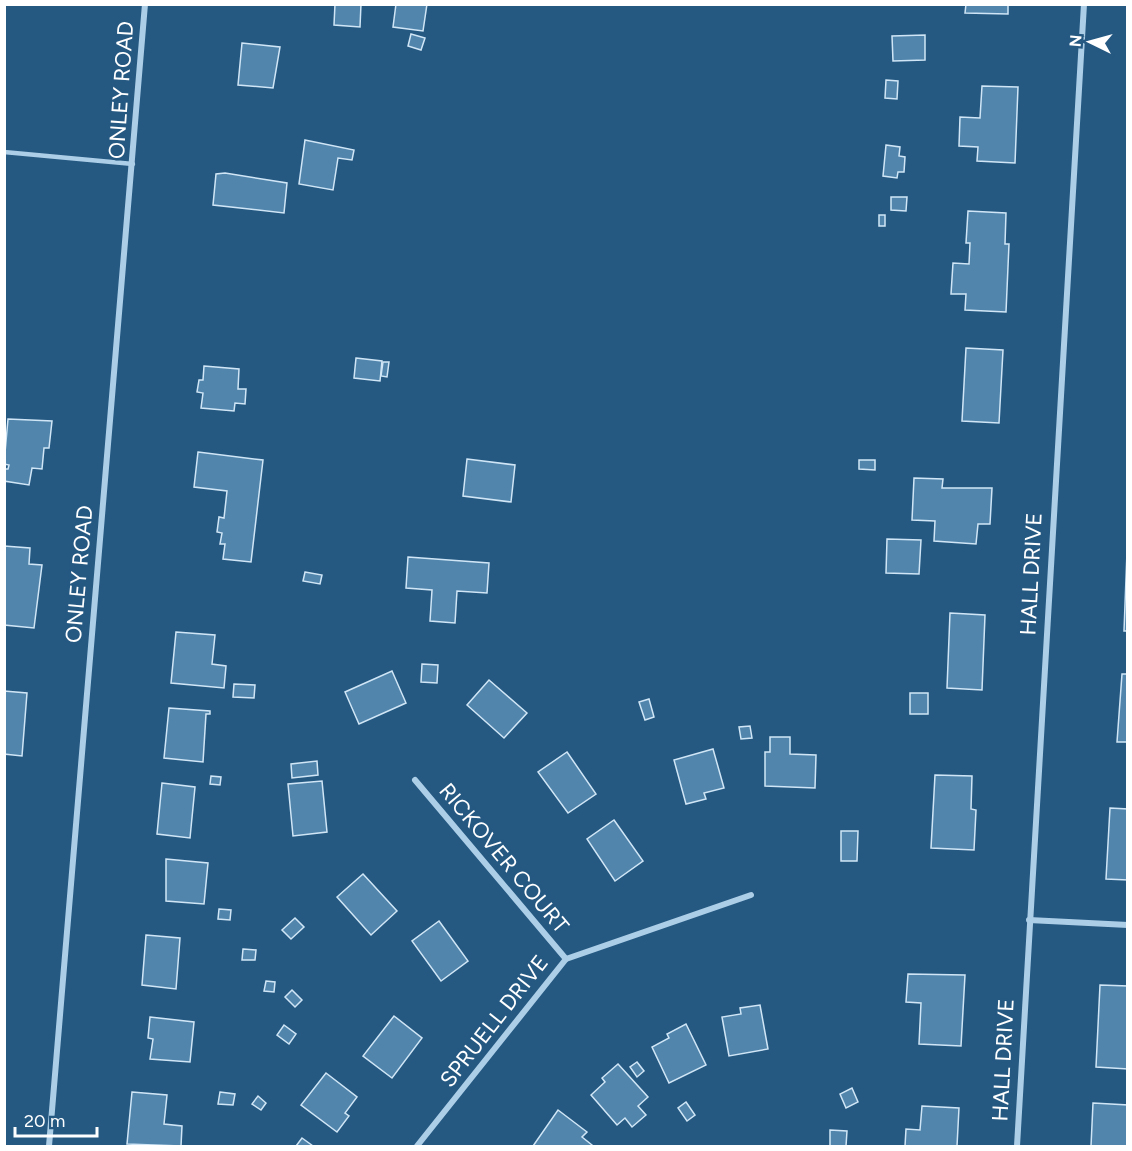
<svg xmlns="http://www.w3.org/2000/svg" width="1132" height="1151" font-family="Figtree,sans-serif">
  <style>
    .building { fill: #5185ac; stroke: #d0e6f6; stroke-width: 1.5 }
    .lines { fill: none; stroke-linecap: round; stroke-linejoin: round }
    .service { stroke: #adcee7; stroke-width: 4.5 }
    .minor { stroke: #adcee7; stroke-width: 6 }
    .labels { text-anchor: middle; dominant-baseline: central; stroke-width: 5; stroke-linejoin: round; paint-order: stroke }
    .street-label { font-size: 22px; fill: #fff; stroke: #255982 }
  </style>
  <rect width="100%" height="100%" fill="#255982"/>
  <g class="building">
    <path d="M335,4H361L360,27L334,25Z"/>
    <path d="M396,4H427L423,31L393,27Z"/>
    <path d="M966,4H1008V14L965,13Z"/>
    <path d="M411,34L425,38L421,50L408,46Z"/>
    <path d="M925,35V60L893,61L892,36Z"/>
    <path d="M242,43L280,47L273,88L238,85Z"/>
    <path d="M886,80L898,81L897,99L885,98Z"/>
    <path d="M982,86L1018,87L1015,163L977,161L978,147L959,146L960,117L980,118Z"/>
    <path d="M305,140L354,150L352,160L338,158L333,190L299,184Z"/>
    <path d="M886,145L900,147L899,156L905,157L904,172H898L897,178L883,176Z"/>
    <path d="M225,173L287,183L284,213L213,205L216,174Z"/>
    <path d="M891,197H907L906,211L891,210Z"/>
    <path d="M968,211L1006,213L1005,244H1009L1006,312L965,310L966,294H951L953,263L969,264L970,243H966Z"/>
    <rect x="879" y="215" width="6" height="11"/>
    <path d="M966,348L1003,350L999,423L962,421Z"/>
    <path d="M356,358L382,361L380,381L354,378Z"/>
    <path d="M383,362H389L387,377L381,376Z"/>
    <path d="M204,366L239,369L238,389H246L245,404L235,403L234,411L201,408L203,393L197,392L199,380H203Z"/>
    <path d="M8,419L52,421L49,448H44L42,469L32,468L29,485L4,481V469H8L9,465L4,464Z"/>
    <path d="M198,452L263,460L251,562L223,559L225,544H220L222,533L217,532L219,517L224,518L227,491L194,487Z"/>
    <path d="M467,459L515,465L511,502L463,496Z"/>
    <path d="M859,460H875V470L859,469Z"/>
    <path d="M914,478L943,479L942,488H992L990,524H978L976,544L934,541L935,521L912,520Z"/>
    <path d="M887,539L921,540L919,574L886,573Z"/>
    <path d="M4,546L30,548L29,564L42,565L34,628L4,625Z"/>
    <path d="M1127,552H1128V631H1124Z"/>
    <path d="M408,557L489,563L487,593L457,591L455,623L430,621L432,590L406,588Z"/>
    <path d="M305,572L322,575L320,584L303,581Z"/>
    <path d="M950,613L985,615L982,690L947,688Z"/>
    <path d="M176,632L215,635L212,664L226,666L224,688L171,683Z"/>
    <path d="M422,664L438,665L437,683L421,682Z"/>
    <path d="M392,671L406,703L359,724L345,692Z"/>
    <path d="M1122,674H1128V742H1117Z"/>
    <path d="M489,680L527,713L504,738L467,705Z"/>
    <path d="M234,684L255,685L254,698L233,697Z"/>
    <path d="M4,691L27,693L22,756L4,754Z"/>
    <rect x="910" y="693" width="18" height="21"/>
    <path d="M649,699L654,717L645,720L639,702Z"/>
    <path d="M169,708L210,711V714H206L203,762L164,758Z"/>
    <path d="M750,726L752,738L741,739L739,727Z"/>
    <path d="M770,737H790V754L816,755L815,788L765,786V752H770Z"/>
    <path d="M713,749L724,788L704,793L706,799L686,804L674,760Z"/>
    <path d="M567,752L596,794L568,813L538,772Z"/>
    <path d="M317,761L318,775L292,778L291,764Z"/>
    <path d="M935,775L972,776L971,809L976,810L974,850L931,848Z"/>
    <path d="M211,776L221,777L220,785L210,784Z"/>
    <path d="M322,781L327,832L293,836L288,784Z"/>
    <path d="M162,783L195,787L190,838L157,834Z"/>
    <path d="M1110,808L1128,809V880L1106,879Z"/>
    <path d="M614,820L643,861L615,881L587,839Z"/>
    <path d="M841,831H858L857,861H841Z"/>
    <path d="M166,859L208,863L204,904L166,901Z"/>
    <path d="M363,874L397,911L371,935L337,897Z"/>
    <path d="M219,909L231,910L230,920L218,919Z"/>
    <path d="M295,918L304,927L291,939L282,930Z"/>
    <path d="M439,921L468,961L441,981L412,941Z"/>
    <path d="M146,935L180,938L176,989L142,985Z"/>
    <path d="M243,949L256,950L255,960H242Z"/>
    <path d="M908,974L965,975L961,1046L919,1044L921,1003L906,1002Z"/>
    <path d="M266,981L275,982L274,992L264,991Z"/>
    <path d="M1100,985L1128,986V1069L1096,1067Z"/>
    <path d="M292,990L302,1000L295,1007L285,997Z"/>
    <path d="M760,1005L768,1049L729,1056L722,1017L741,1014L740,1008Z"/>
    <path d="M394,1016L422,1038L392,1078L363,1056Z"/>
    <path d="M150,1017L194,1022L190,1062L150,1059L153,1039L148,1038Z"/>
    <path d="M686,1024L706,1065L669,1083L652,1047L669,1038L667,1034Z"/>
    <path d="M284,1025L296,1034L289,1044L277,1035Z"/>
    <path d="M637,1062L644,1071L637,1077L630,1067Z"/>
    <path d="M618,1064L648,1097L638,1106L646,1115L632,1127L625,1118L617,1125L591,1095L605,1082L602,1078Z"/>
    <path d="M326,1073L357,1097L345,1113L349,1116L337,1132L301,1105Z"/>
    <path d="M852,1088L858,1102L846,1108L840,1094Z"/>
    <path d="M132,1092L167,1095L164,1124L182,1126L181,1146L127,1144Z"/>
    <path d="M220,1092L235,1094L233,1105L218,1104Z"/>
    <path d="M258,1096L266,1103L261,1110L252,1104Z"/>
    <path d="M686,1102L695,1115L687,1121L678,1108Z"/>
    <path d="M1093,1103L1128,1105V1146H1091Z"/>
    <path d="M922,1106L959,1108L957,1146H905L906,1129L920,1130Z"/>
    <path d="M558,1110L587,1132L582,1137L592,1145L591,1146H533Z"/>
    <path d="M830,1130L847,1131L846,1146H830Z"/>
    <path d="M302,1138L313,1146H296Z"/>
  </g>
  <g class="lines">
    <path class="service" d="M4,152L133,164"/>
    <g class="minor">
      <path d="M415,780L566,959"/>
      <path d="M1029,920L1128,925"/>
      <path d="M49,1146L145,4"/>
      <path d="M417,1146L566,959L751,895"/>
      <path d="M1017,1146L1084,4"/>
    </g>
  </g>
  <g class="labels">
    <g class="street-label">
      <text transform="translate(121 90) rotate(-86)">ONLEY ROAD</text>
      <text transform="translate(79 574) rotate(-85)">ONLEY ROAD</text>
      <text transform="translate(1031 574) rotate(-87)">HALL DRIVE</text>
      <text transform="translate(504 858) rotate(50)">RICKOVER COURT</text>
      <text transform="translate(494 1021) rotate(-52)">SPRUELL DRIVE</text>
      <text transform="translate(1003 1060) rotate(-87)">HALL DRIVE</text>
    </g>
  </g>
  <rect width="1132" height="1151" fill="none" stroke="#ffffff" stroke-width="12"/>
  <g transform="translate(1090 42) rotate(275)" stroke="#255982" stroke-width="4.5" paint-order="stroke">
  <path d="M0-4.5L10 22L0 15L-10 22Z" fill="#ffffff"/>
  <text y="-9" font-size="16" font-weight="bold" text-anchor="middle" fill="#ffffff">N</text>
  </g>
  <path d="M15 1127v9h82v-9" fill="none" stroke="#ffffff" stroke-width="3"/>
  <text x="24" y="1127" font-size="18" fill="#ffffff" stroke="#255982" stroke-width="4.5" paint-order="stroke">20 m</text>
</svg>
